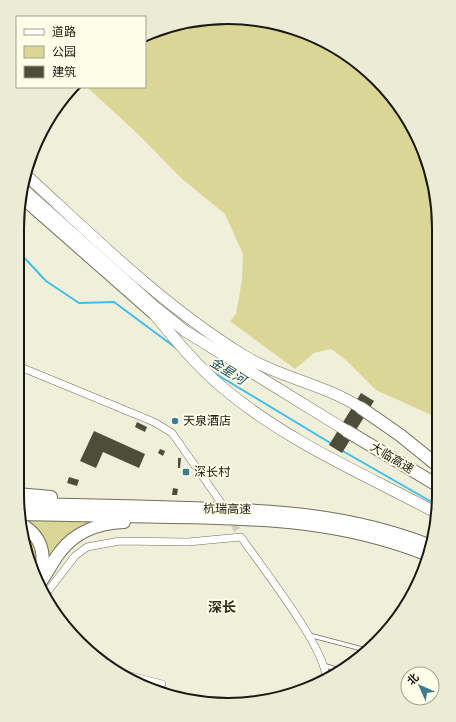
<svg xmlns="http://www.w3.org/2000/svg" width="456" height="722" font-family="Raleway,'Noto Sans SC',sans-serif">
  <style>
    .green { fill: #d9d696 }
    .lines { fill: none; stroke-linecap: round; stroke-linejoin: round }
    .stream { stroke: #40bde9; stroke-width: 2 }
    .building { fill: #4d4d3a }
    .minor-tunnel { stroke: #d0d0bc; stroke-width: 7; stroke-dasharray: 7 3.5; stroke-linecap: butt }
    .service-casing { stroke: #706f5b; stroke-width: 5 }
    .minor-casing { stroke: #706f5b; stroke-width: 8 }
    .tertiary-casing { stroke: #706f5b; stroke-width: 10 }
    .trunk-casing { stroke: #706f5b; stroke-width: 12 }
    .motorway-casing { stroke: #706f5b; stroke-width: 14 }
    .service { stroke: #fff; stroke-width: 3.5 }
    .minor { stroke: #fff; stroke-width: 7 }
    .tertiary { stroke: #fff; stroke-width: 8 }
    .trunk { stroke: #fff; stroke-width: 11 }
    .motorway { stroke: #fff; stroke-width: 12 }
    .poi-dot { fill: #3f7b93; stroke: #fefde7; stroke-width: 1.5 }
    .labels { text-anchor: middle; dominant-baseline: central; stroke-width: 4; stroke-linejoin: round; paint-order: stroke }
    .poi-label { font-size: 12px; fill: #1a1a12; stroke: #fefde7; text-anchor: start }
    .street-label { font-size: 12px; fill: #1a1a12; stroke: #fefde7 }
    .water-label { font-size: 13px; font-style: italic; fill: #184b5e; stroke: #fefde7 }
    .quarter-label { font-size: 14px; font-weight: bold; fill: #302f1e; stroke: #fefde7 }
    .rim { fill: none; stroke: #1a1a12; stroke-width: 2 }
  </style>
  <rect width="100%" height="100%" fill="#f0f0da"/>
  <g class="green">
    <path d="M201,19L283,24L357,61L387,89L417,134L439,214L438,418L376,390L346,360L331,349L314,353L295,369L230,321L236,314L242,280L243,254L225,214L181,178L140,136L87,87H145V38Z"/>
    <path d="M21,520L97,521L47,565Z"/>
    <path d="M23,530C40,544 39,554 35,575L28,562Z"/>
  </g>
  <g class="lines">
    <g class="stream">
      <path d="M18,251L46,281L79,303L114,302L176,348"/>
      <path d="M216,374L332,444"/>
      <path d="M341,450L437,505"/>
    </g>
  </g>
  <g class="building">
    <path d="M361,393L374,401L342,453L329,445Z"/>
    <path d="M137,422L147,427L145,432L135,427Z"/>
    <path d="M94,431L145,454L139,468L103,452L96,468L80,461Z"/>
    <path d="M160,449L165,451L163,456L158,453Z"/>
    <path d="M178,458H181L180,468H178Z"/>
    <path d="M69,477L79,480L77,486L67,483Z"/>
    <path d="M173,488L178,489L177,495H172Z"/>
  </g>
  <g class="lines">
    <path class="minor-tunnel" d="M229,516L237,530"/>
    <defs>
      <g id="service">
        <path d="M309,635L366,650"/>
        <path d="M323,665L342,671"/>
      </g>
      <g id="minor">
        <path d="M18,366L154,422L172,433L222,504"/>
        <path d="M45,595L75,556L87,547L120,541L188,542L241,537C261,566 325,647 326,678"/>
        <path d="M123,674L162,684"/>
      </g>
      <path id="tertiary" d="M20,198L153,315"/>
      <g id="trunk">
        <path d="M26,175C95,238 162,305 243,355C280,378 324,384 361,408"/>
        <path d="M22,188L155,307L185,331L347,431"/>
        <path d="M150,309C173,337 195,364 222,387C287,442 364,474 437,513"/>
      </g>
      <g id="motorway">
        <path d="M361,408L400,435L437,465"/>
        <path d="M347,431L437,485"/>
        <path d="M17,494L51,497"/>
        <path d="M19,504C74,505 130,506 186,508C271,510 350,514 431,546"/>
        <path d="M20,514C71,515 121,516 172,517C261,518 344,521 428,555"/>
        <path d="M22,525C42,536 49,559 36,578"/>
        <path d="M39,584C47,574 52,562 60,552C75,532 99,523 124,522"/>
      </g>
    </defs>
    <use href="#service" class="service-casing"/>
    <use href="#minor" class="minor-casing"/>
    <use href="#tertiary" class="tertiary-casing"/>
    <use href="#trunk" class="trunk-casing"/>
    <use href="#motorway" class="motorway-casing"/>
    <use href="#service" class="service"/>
    <use href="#minor" class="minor"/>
    <use href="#tertiary" class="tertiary"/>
    <use href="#trunk" class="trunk"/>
    <use href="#motorway" class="motorway"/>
  </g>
  <g class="poi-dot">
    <circle cx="175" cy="421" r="4"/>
    <rect x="182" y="468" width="8" height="8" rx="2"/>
  </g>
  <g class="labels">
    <g class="poi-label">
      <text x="183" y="421">天泉酒店</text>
      <text x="194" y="472">深长村</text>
    </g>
    <g class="street-label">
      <text transform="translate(392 458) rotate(31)">大临高速</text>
      <text transform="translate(227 509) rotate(1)">杭瑞高速</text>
    </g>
    <g class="water-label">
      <text transform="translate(228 371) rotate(32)">金星河</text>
    </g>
    <g class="quarter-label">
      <text x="222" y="607">深长</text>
    </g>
  </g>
  <path d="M0 0H456V722H0ZM228 24H228A204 204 0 0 1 432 228V494A204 204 0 0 1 228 698H228A204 204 0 0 1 24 494V228A204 204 0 0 1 228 24Z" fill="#ecebd6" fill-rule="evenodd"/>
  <path class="rim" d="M228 24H228A204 204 0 0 1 432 228V494A204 204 0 0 1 228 698H228A204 204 0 0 1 24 494V228A204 204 0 0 1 228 24Z"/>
  <rect x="16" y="16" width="130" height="72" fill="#fefde7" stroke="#a3a292"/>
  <rect x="24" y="29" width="20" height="6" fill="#ffffff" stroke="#a3a292"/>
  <text x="52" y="36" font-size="12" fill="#1a1a12">道路</text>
  <rect x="24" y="46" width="20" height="12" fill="#d9d696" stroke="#a3a292"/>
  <text x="52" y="56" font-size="12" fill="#1a1a12">公园</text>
  <rect x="24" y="66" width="20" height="12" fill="#4d4d3a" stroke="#a3a292"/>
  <text x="52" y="76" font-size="12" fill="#1a1a12">建筑</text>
  <g transform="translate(420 686) rotate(315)"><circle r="19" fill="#fefde7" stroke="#a3a292"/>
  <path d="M0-3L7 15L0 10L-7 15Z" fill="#3f7b93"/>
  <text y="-6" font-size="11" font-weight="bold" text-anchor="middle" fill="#1a1a12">北</text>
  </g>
</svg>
